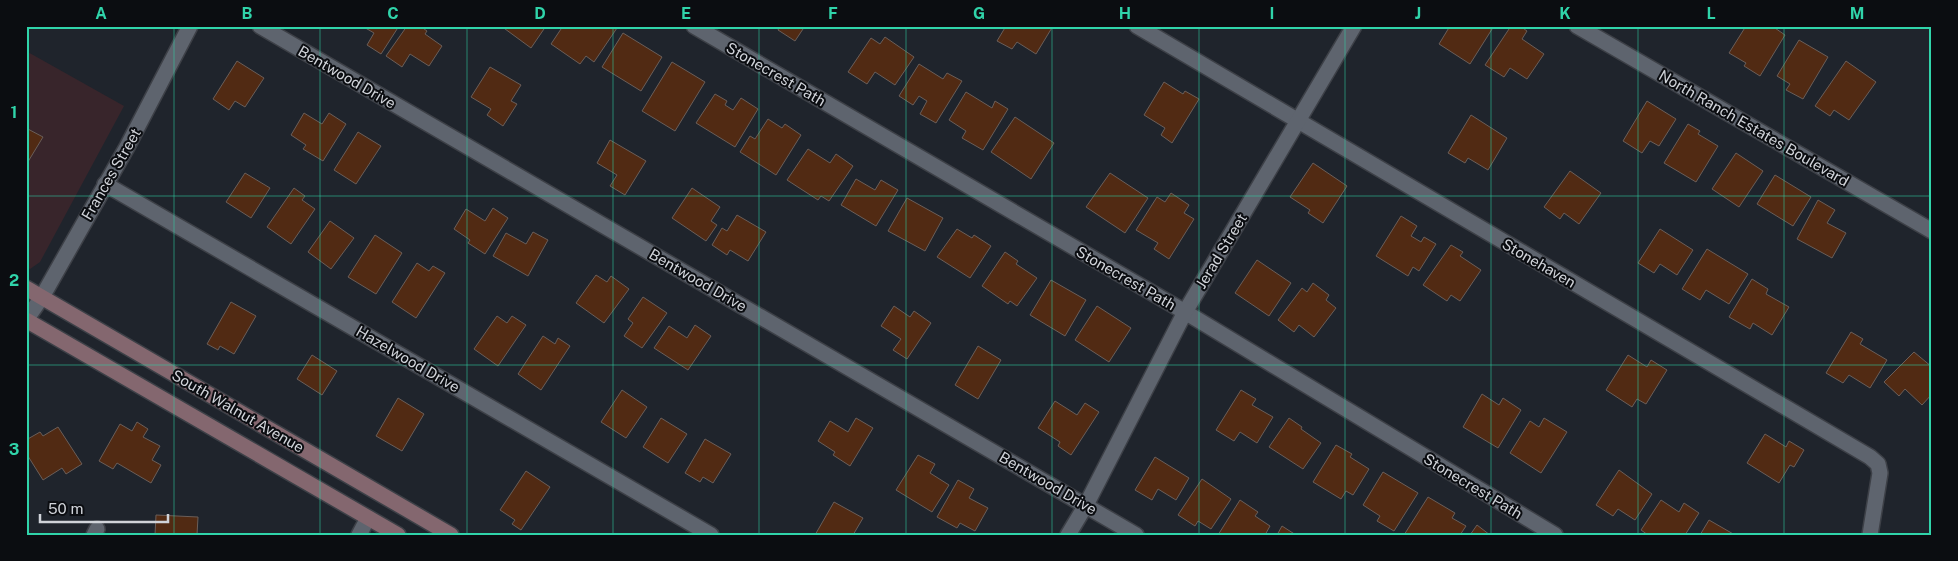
<svg xmlns="http://www.w3.org/2000/svg" width="1958" height="561" font-family="'Public Sans',sans-serif">
  <style>
    .commercial { fill: #38252b }
    .building { fill: #512a13; stroke: #6a5e59 }
    .lines { fill: none; stroke-linecap: round; stroke-linejoin: round }
    .street-casing { stroke: #3d4047; stroke-width: 18 }
    .secondary-casing { stroke: #3d4047; stroke-width: 18 }
    .street { stroke: #5e646e; stroke-width: 15 }
    .secondary { stroke: #84676f; stroke-width: 15 }
    .grid { fill: none; stroke: #30d4aa; stroke-width: 1; stroke-opacity: 0.55 }
    .labels { text-anchor: middle; dominant-baseline: central; stroke-width: 4; stroke-linejoin: round; paint-order: stroke }
    .street-label { font-size: 15px; fill: #d0d3d9; stroke: #0b0d11 }
    .neatline { fill: none; stroke: #30d4aa; stroke-width: 2 }
    .grid-label { font-size: 16px; text-anchor: middle; font-weight: bold; fill: #30d4aa }
  </style>
  <rect width="100%" height="100%" fill="#1f242c"/>
  <path class="commercial" d="M26,51L124,106L40,262L30,269L26,267Z"/>
  <g class="building">
    <path d="M362,26H399L381,54L367,45L374,33Z"/>
    <path d="M407,26H420L427,31L425,34L442,46L429,66L410,54L402,67L386,56Z"/>
    <path d="M501,26H546L531,48Z"/>
    <path d="M563,26H591L594,28L595,26H614L617,28L594,62L586,56L580,64L551,44Z"/>
    <path d="M780,26H805L795,41L778,30Z"/>
    <path d="M1006,26H1053L1036,54L1017,42L1012,49L997,41Z"/>
    <path d="M1450,26H1494L1470,64L1439,44Z"/>
    <path d="M1511,26H1520L1527,31L1522,39L1544,54L1527,79L1510,68L1504,77L1485,65Z"/>
    <path d="M1746,26H1772L1785,35L1760,76L1744,66L1746,63L1729,53Z"/>
    <path d="M623,33L662,57L641,91L602,67Z"/>
    <path d="M885,37L914,57L895,85L875,72L867,84L848,72L871,38L880,44Z"/>
    <path d="M1799,40L1828,57L1803,99L1786,90L1790,84L1777,76Z"/>
    <path d="M237,61L264,78L245,107L235,101L229,110L213,99Z"/>
    <path d="M1846,61L1876,82L1849,120L1834,110L1830,116L1815,106Z"/>
    <path d="M672,62L705,82L675,131L642,111Z"/>
    <path d="M919,64L943,79L947,73L962,81L936,123L920,114L927,101L919,96L913,105L899,96Z"/>
    <path d="M490,67L521,85L511,101L517,104L503,126L487,115L491,109L471,97Z"/>
    <path d="M1164,82L1183,94L1185,91L1199,99L1172,143L1161,135L1165,128L1144,115Z"/>
    <path d="M966,92L992,108L995,101L1008,109L983,150L962,138L966,131L949,120Z"/>
    <path d="M715,94L727,101L725,105L733,110L741,98L758,109L735,147L696,123Z"/>
    <path d="M1647,101L1676,119L1659,146L1650,141L1642,153L1623,141Z"/>
    <path d="M304,113L322,124L329,113L346,124L323,161L303,149L306,145L291,135Z"/>
    <path d="M1471,115L1507,138L1488,170L1468,158L1465,163L1448,153Z"/>
    <path d="M1015,117L1054,143L1031,179L991,152Z"/>
    <path d="M768,119L782,128L785,124L801,135L776,175L740,152L750,136L755,139Z"/>
    <path d="M1688,124L1700,131L1698,134L1718,146L1696,182L1664,163Z"/>
    <path d="M26,128L43,137L26,165Z"/>
    <path d="M358,132L381,146L356,184L334,170Z"/>
    <path d="M610,140L646,161L625,195L610,186L617,175L597,163Z"/>
    <path d="M808,149L830,163L836,154L853,166L829,201L821,196L818,200L787,180Z"/>
    <path d="M1736,153L1763,171L1739,207L1712,189Z"/>
    <path d="M1313,163L1347,186L1323,223L1308,213L1310,210L1290,197Z"/>
    <path d="M1570,171L1601,193L1579,224L1564,213L1560,219L1544,207Z"/>
    <path d="M245,173L270,188L251,218L226,202Z"/>
    <path d="M1110,173L1148,198L1125,233L1086,207Z"/>
    <path d="M1775,175L1811,197L1793,226L1757,204Z"/>
    <path d="M856,179L875,190L881,180L898,190L876,226L841,205Z"/>
    <path d="M294,188L305,196L302,200L315,209L291,244L267,227Z"/>
    <path d="M692,188L720,207L711,221L717,225L706,241L672,218Z"/>
    <path d="M1171,193L1189,205L1184,213L1194,219L1169,259L1154,249L1158,243L1136,230L1157,197L1165,202Z"/>
    <path d="M907,198L943,218L925,251L888,231Z"/>
    <path d="M1818,200L1835,210L1827,223L1846,233L1832,258L1797,239Z"/>
    <path d="M493,208L508,218L485,254L468,243L470,240L454,229L466,209L485,221Z"/>
    <path d="M737,215L766,232L748,261L730,250L727,255L712,245L722,228L727,231Z"/>
    <path d="M1401,216L1417,226L1411,236L1421,242L1424,237L1436,244L1419,271L1413,267L1408,276L1376,256Z"/>
    <path d="M330,221L354,238L331,269L308,252Z"/>
    <path d="M957,229L972,238L974,235L991,246L970,278L937,257Z"/>
    <path d="M1660,229L1693,250L1677,275L1660,264L1654,273L1638,263Z"/>
    <path d="M533,232L548,240L528,276L493,256L506,233L526,244Z"/>
    <path d="M375,235L402,253L376,294L348,277Z"/>
    <path d="M1451,245L1463,252L1460,256L1481,270L1460,301L1451,295L1447,301L1423,285Z"/>
    <path d="M1707,249L1748,274L1729,304L1706,290L1700,300L1682,289Z"/>
    <path d="M1005,252L1018,261L1016,264L1037,278L1017,306L1010,301L1008,304L982,286Z"/>
    <path d="M1257,260L1291,283L1269,316L1235,293Z"/>
    <path d="M417,263L429,271L433,266L445,273L416,318L392,302Z"/>
    <path d="M596,275L607,282L611,276L629,289L604,323L576,303Z"/>
    <path d="M1752,279L1768,289L1766,294L1789,307L1772,335L1753,323L1750,329L1729,317Z"/>
    <path d="M1051,280L1086,300L1065,336L1030,315Z"/>
    <path d="M1313,283L1329,295L1326,300L1336,308L1314,337L1299,325L1294,332L1278,320L1302,288L1307,292Z"/>
    <path d="M643,297L667,313L642,348L624,336L633,323L628,319Z"/>
    <path d="M231,302L256,316L234,354L220,346L218,350L207,344Z"/>
    <path d="M894,306L910,317L914,311L931,323L907,359L893,350L901,339L881,326Z"/>
    <path d="M1097,306L1131,328L1109,362L1075,340Z"/>
    <path d="M497,316L507,323L512,316L526,325L498,366L474,349Z"/>
    <path d="M695,325L711,336L688,370L654,348L669,326L687,338Z"/>
    <path d="M1851,332L1863,339L1860,344L1887,360L1870,388L1849,375L1843,383L1826,373Z"/>
    <path d="M543,336L555,344L558,338L570,346L541,390L518,374Z"/>
    <path d="M978,346L1001,360L978,399L955,385Z"/>
    <path d="M1914,352L1932,367V394L1922,405L1905,389L1899,396L1884,382Z"/>
    <path d="M312,355L337,371L322,395L297,379Z"/>
    <path d="M1628,355L1647,367L1651,360L1667,370L1646,404L1637,399L1632,407L1606,390Z"/>
    <path d="M622,390L647,407L626,438L601,422Z"/>
    <path d="M1241,390L1256,399L1252,405L1273,417L1257,443L1240,432L1234,441L1216,430Z"/>
    <path d="M1482,394L1499,405L1503,398L1521,410L1498,448L1463,427Z"/>
    <path d="M398,398L424,414L402,451L376,436Z"/>
    <path d="M1055,401L1077,415L1085,403L1099,412L1071,455L1058,446L1060,442L1038,428Z"/>
    <path d="M661,418L687,434L668,463L643,447Z"/>
    <path d="M856,418L873,428L850,466L833,455L835,452L818,441L830,421L848,432Z"/>
    <path d="M1289,418L1302,427L1301,429L1321,443L1303,469L1269,447Z"/>
    <path d="M1544,418L1567,432L1541,473L1510,453L1530,421L1539,427Z"/>
    <path d="M137,422L148,429L143,437L160,446L152,460L161,465L151,483L117,463L113,469L99,461L120,424L132,431Z"/>
    <path d="M58,427L82,464L66,474L62,468L43,480L26,453V440L40,432L43,436Z"/>
    <path d="M1765,434L1786,447L1789,441L1804,450L1794,467L1790,465L1779,483L1747,463Z"/>
    <path d="M705,439L731,454L713,483L703,477L700,482L685,473Z"/>
    <path d="M1336,445L1352,454L1350,457L1369,469L1353,495L1346,491L1341,499L1313,482Z"/>
    <path d="M918,455L935,464L930,473L949,485L932,512L896,490Z"/>
    <path d="M1155,457L1189,478L1176,500L1158,489L1152,500L1135,490Z"/>
    <path d="M1619,470L1652,494L1635,520L1618,509L1613,516L1596,505Z"/>
    <path d="M526,471L550,487L521,530L512,524L515,520L500,510Z"/>
    <path d="M1383,472L1418,493L1394,531L1377,521L1380,516L1363,505Z"/>
    <path d="M1202,479L1231,499L1211,529L1198,521L1195,526L1178,515Z"/>
    <path d="M958,480L974,489L969,498L988,508L975,531L960,523L957,528L937,517Z"/>
    <path d="M1428,497L1455,513L1452,518L1466,526L1460,535H1404Z"/>
    <path d="M1240,500L1258,512L1255,516L1270,526L1265,535H1218Z"/>
    <path d="M1661,500L1679,512L1684,503L1699,513L1685,535H1648L1641,530Z"/>
    <path d="M834,502L863,518L853,535H815Z"/>
    <path d="M156,515L198,517L197,535H155Z"/>
    <path d="M1709,520L1735,535H1700Z"/>
    <path d="M1477,525L1490,535H1470Z"/>
    <path d="M1282,526L1296,535H1277Z"/>
  </g>
  <g class="lines">
    <defs>
      <g id="street">
        <path d="M260,26L1136,535"/>
        <path d="M694,26L1185,312L1555,535"/>
        <path d="M1137,26L1870,457L1878,464L1880,473L1870,535"/>
        <path d="M1577,26L1932,231"/>
        <path d="M105,184L711,535"/>
        <path d="M26,320L42,297L127,147L190,26"/>
        <path d="M94,535L97,529"/>
        <path d="M359,535L368,518"/>
        <path d="M1068,535L1086,505L1185,312L1354,26"/>
      </g>
      <g id="secondary">
        <path d="M26,288L451,535"/>
        <path d="M26,320L398,535"/>
      </g>
    </defs>
    <use href="#street" class="street-casing"/>
    <use href="#secondary" class="secondary-casing"/>
    <use href="#street" class="street"/>
    <use href="#secondary" class="secondary"/>
  </g>
  <path class="grid" d="M174,26V535M320,26V535M467,26V535M613,26V535M759,26V535M906,26V535M1052,26V535M1199,26V535M1345,26V535M1491,26V535M1638,26V535M1784,26V535M26,196H1932M26,365H1932"/>
  <g class="labels">
    <g class="street-label">
      <text transform="translate(776 74) rotate(30)">Stonecrest Path</text>
      <text transform="translate(347 77) rotate(30)">Bentwood Drive</text>
      <text transform="translate(1754 128) rotate(30)">North Ranch Estates Boulevard</text>
      <text transform="translate(111 174) rotate(-60)">Frances Street</text>
      <text transform="translate(1221 251) rotate(-59)">Jerad Street</text>
      <text transform="translate(1539 263) rotate(30)">Stonehaven</text>
      <text transform="translate(1126 278) rotate(30)">Stonecrest Path</text>
      <text transform="translate(698 280) rotate(30)">Bentwood Drive</text>
      <text transform="translate(408 359) rotate(30)">Hazelwood Drive</text>
      <text transform="translate(238 411) rotate(30)">South Walnut Avenue</text>
      <text transform="translate(1048 483) rotate(30)">Bentwood Drive</text>
      <text transform="translate(1473 486) rotate(31)">Stonecrest Path</text>
    </g>
  </g>
  <rect width="1958" height="561" fill="none" stroke="#0b0d11" stroke-width="55"/>
  <path d="M40 514v8h128v-8" fill="none" stroke="#d0d3d9" stroke-width="2.5"/>
  <text x="48" y="514" font-size="15" fill="#d0d3d9" stroke="#0b0d11" stroke-width="4" paint-order="stroke">50 m</text>
  <rect x="28" y="28" width="1902" height="506" class="neatline"/>
  <g class="grid-label">
    <text x="101" y="19">A</text>
    <text x="247" y="19">B</text>
    <text x="393" y="19">C</text>
    <text x="540" y="19">D</text>
    <text x="686" y="19">E</text>
    <text x="833" y="19">F</text>
    <text x="979" y="19">G</text>
    <text x="1125" y="19">H</text>
    <text x="1272" y="19">I</text>
    <text x="1418" y="19">J</text>
    <text x="1565" y="19">K</text>
    <text x="1711" y="19">L</text>
    <text x="1857" y="19">M</text>
    <text x="14" y="118">1</text>
    <text x="14" y="286">2</text>
    <text x="14" y="455">3</text>
  </g>
</svg>
